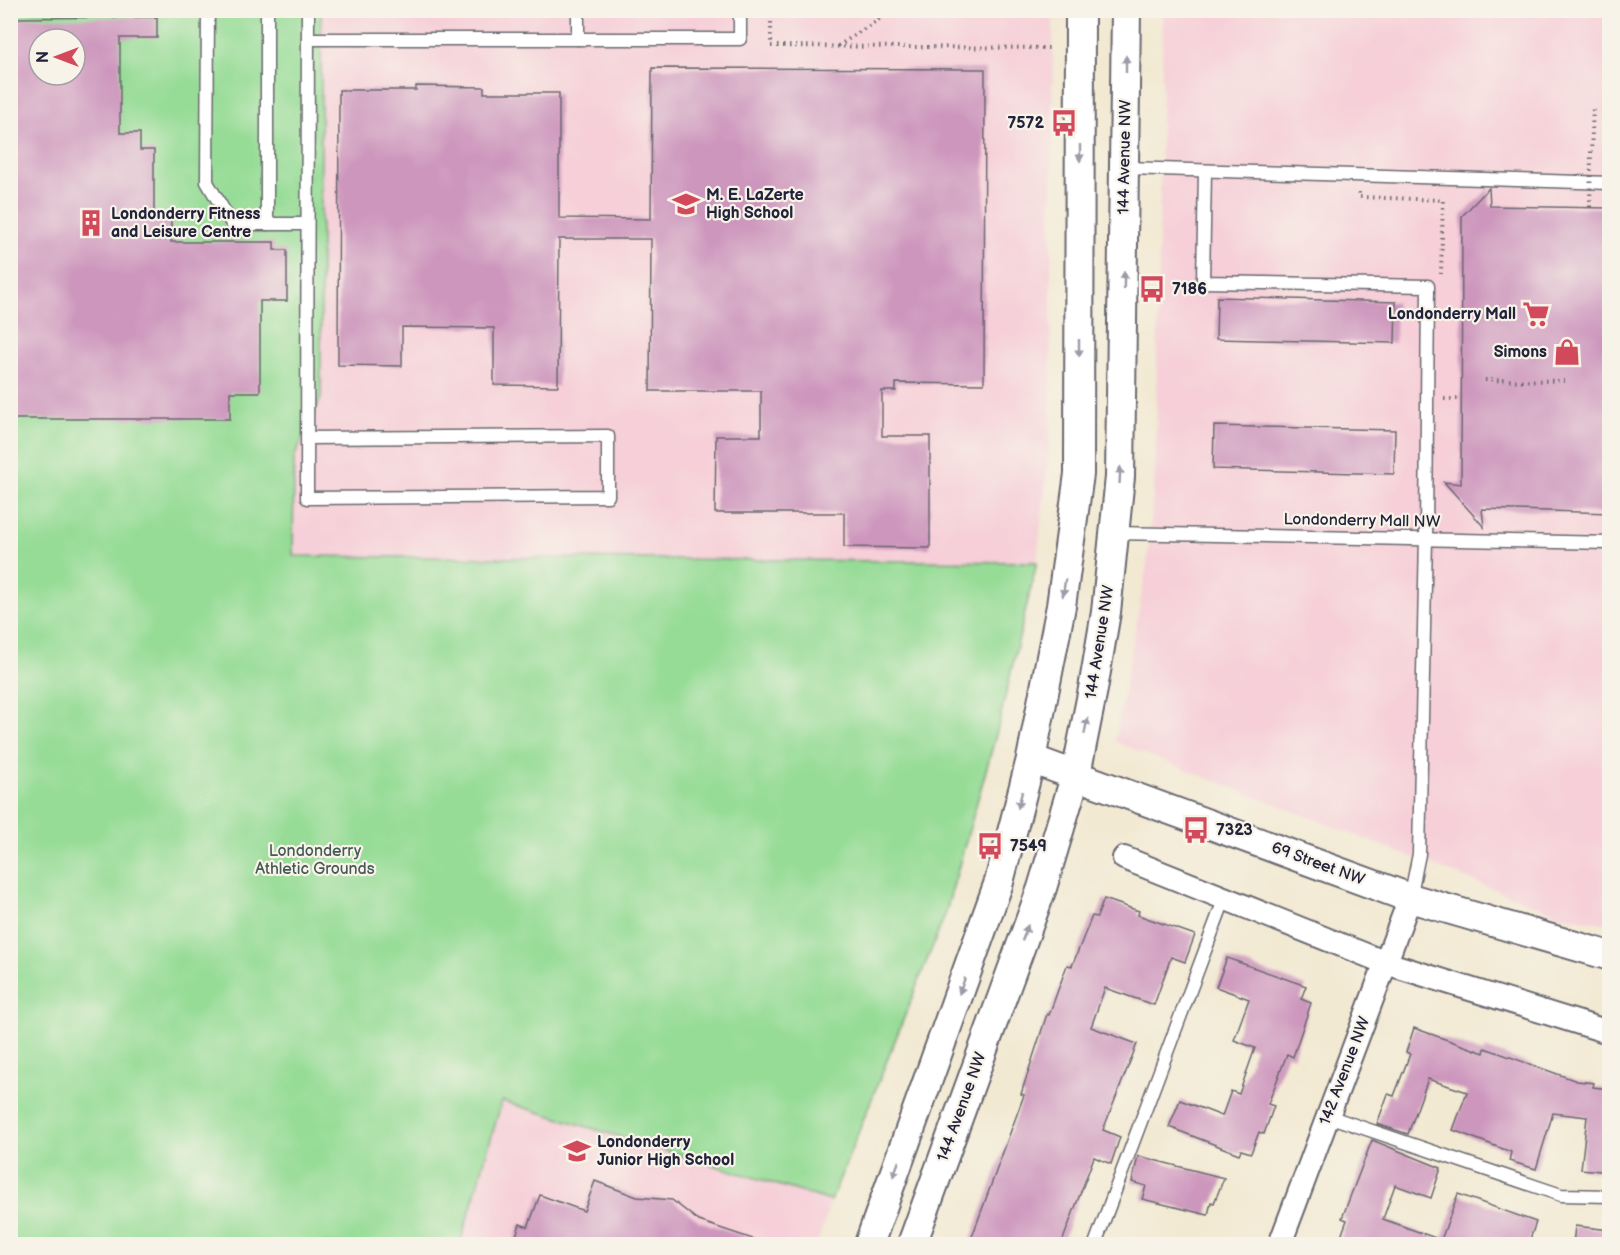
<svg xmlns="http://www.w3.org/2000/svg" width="1620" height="1255" font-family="'Balsamiq Sans',sans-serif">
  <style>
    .built { fill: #f6cfd8 }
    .green { fill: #96dc96; stroke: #5c7f68; stroke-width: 1.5; fill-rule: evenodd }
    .building { fill: #cd97bd; fill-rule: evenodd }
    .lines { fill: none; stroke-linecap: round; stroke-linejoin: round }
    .service-casing { stroke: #6b6870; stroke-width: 15 }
    .minor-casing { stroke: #6b6870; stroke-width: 26 }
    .tertiary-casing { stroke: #6b6870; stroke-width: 32 }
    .path { stroke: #6b6870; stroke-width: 4; stroke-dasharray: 1.5 4.5; stroke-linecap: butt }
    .service { stroke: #fff; stroke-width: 12 }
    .minor { stroke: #fff; stroke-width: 22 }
    .tertiary { stroke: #fff; stroke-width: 28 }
    .path-bridge { stroke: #6b6870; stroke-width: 4; stroke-dasharray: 1.5 4.5; stroke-linecap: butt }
    .oneway { fill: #9c9ca7 }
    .labels { text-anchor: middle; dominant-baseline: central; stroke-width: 4.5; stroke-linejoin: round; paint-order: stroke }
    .poi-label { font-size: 16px; font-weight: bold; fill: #22223b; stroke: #f7f3e8; text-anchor: start }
    .street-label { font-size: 16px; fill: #22223b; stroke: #f7f3e8 }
    .park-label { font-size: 16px; fill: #455a56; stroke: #f7f3e8 }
  </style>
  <rect width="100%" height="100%" fill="#f7f3e8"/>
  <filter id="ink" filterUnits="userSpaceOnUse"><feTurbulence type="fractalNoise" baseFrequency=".0167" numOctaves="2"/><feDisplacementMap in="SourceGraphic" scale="12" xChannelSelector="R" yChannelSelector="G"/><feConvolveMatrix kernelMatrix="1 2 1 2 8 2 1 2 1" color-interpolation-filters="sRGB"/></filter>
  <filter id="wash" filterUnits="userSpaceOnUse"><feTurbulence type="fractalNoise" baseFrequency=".008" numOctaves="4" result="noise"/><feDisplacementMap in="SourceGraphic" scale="24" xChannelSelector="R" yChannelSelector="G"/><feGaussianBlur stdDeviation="1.35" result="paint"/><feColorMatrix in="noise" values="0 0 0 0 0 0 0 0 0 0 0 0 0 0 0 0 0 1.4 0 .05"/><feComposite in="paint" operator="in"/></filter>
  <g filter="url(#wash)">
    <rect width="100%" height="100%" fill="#f2e9d2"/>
    <g class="built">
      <path d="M321,11H1053L1050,443L1037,562L293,556L294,458L321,398Z"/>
      <path d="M1163,11H1609V924L1563,916L1115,742L1147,564L1155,475Z"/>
      <path d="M502,1101L831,1201L817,1244H460Z"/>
    </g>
    <path class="green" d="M10,11H321V398L294,458L293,556L1037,562L996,735L945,915L831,1201L502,1101L460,1244H11ZM39,39H75V75H39Z"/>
    <g id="blocks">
      <g class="building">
        <path d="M157,17V38H120V133H140V150H154V214H171V242H274V250H287V301H260V392H230V419H10V18ZM39,39H75V75H39Z"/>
        <path d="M652,68L985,69L984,384L896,383V391H882V436H930V548L844,547V513H715L716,436H761V391H650L651,239H559L558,386L494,385V328L402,327V366L338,365L339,90H416V86L484,87V93H559V218L651,219Z"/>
        <path d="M1489,188L1490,206L1610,208V513L1482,509L1484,527L1444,482L1461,484L1462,216Z"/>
        <path d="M1217,297L1396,302L1395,343L1216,339Z"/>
        <path d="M1214,426L1395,430L1394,474L1213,469Z"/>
        <path d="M1104,899L1139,911L1138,915L1195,935L1185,962L1171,957L1154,1005L1105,988L1091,1027L1137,1044L1103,1130L1120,1137L1111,1164L1094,1157L1061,1245H969L1024,1095L1021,1094L1047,1014L1049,1015L1067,965L1072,966L1092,916L1097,917Z"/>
        <path d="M1227,958L1306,986L1301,999L1311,1003L1293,1057L1287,1054L1268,1104L1274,1106L1264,1134L1259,1132L1251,1153L1241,1150L1239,1154L1169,1127L1180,1100L1222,1116L1231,1091L1239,1094L1255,1048L1234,1040L1249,999L1216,987Z"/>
        <path d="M1414,1028L1484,1053L1485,1048L1577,1081L1594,1083L1593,1087L1610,1089V1172L1581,1169L1587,1117L1553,1113L1536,1169L1509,1161L1511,1152L1453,1130L1467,1092L1428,1079L1408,1134L1377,1124L1388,1094L1394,1096L1410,1054L1406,1052Z"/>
        <path d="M1372,1140L1441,1168L1431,1198L1395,1185L1383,1219L1441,1240L1458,1194L1536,1222L1528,1245H1338L1347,1220L1342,1218Z"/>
        <path d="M1138,1156L1224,1178L1214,1203L1211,1202L1208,1215L1142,1199L1146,1186L1132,1182Z"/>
        <path d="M595,1181L637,1197L672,1200L699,1221L762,1242V1245H513L520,1224L528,1227L540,1195L584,1211Z"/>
        <path d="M1575,1226L1610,1230V1245H1573Z"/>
      </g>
    </g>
  </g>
  <g filter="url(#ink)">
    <use href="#blocks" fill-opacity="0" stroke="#6b6870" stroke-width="1.5"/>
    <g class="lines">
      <defs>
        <g id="service">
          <path d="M208,10L207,182L232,224H267V10"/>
          <path d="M308,39H740V10"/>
          <path d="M578,39V10"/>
          <path d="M1126,168L1610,183"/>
          <path d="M1205,171L1203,282L1428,286L1426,538L1419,854L1410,898"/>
          <path d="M267,224H306"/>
          <path d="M307,438L608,436V496L307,498L308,10"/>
          <path d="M1114,533L1610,543"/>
          <path d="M1328,1116L1561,1195L1610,1196"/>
          <path d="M1095,1244L1224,900"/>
        </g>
        <g id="minor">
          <path d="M1124,858L1386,963L1602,1030H1610"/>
          <path d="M1280,1244L1410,898"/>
        </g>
        <g id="tertiary">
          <path d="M1031,759L1410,898L1610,956"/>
          <path d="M869,1244L999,882L1031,759L1061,606L1079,474L1080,10"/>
          <path d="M912,1244L1042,888L1076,774L1093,689L1106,612L1120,477L1126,10"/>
        </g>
      </defs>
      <use href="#service" class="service-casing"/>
      <use href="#minor" class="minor-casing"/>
      <use href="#tertiary" class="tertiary-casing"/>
      <g class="path">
        <path d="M771,10V46L1053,48"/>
        <path d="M838,46L893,10"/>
        <path d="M1591,153L1593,108"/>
        <path d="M1359,192V197L1443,200L1441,274"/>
        <path d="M1485,380L1564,381"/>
        <path d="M1444,399H1461"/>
      </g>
      <use href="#service" class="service"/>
      <use href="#minor" class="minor"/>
      <use href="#tertiary" class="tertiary"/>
      <path class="path-bridge" d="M1590,207L1591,153"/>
    </g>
    <defs><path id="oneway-solid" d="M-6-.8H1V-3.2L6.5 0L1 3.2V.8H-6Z" transform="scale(1.5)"/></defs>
    <g class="oneway">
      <use href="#oneway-solid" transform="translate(1126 64) rotate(-90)"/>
      <use href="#oneway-solid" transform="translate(1080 153) rotate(90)"/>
      <use href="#oneway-solid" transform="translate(1124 280) rotate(-89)"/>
      <use href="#oneway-solid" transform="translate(1079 348) rotate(90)"/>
      <use href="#oneway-solid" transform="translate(1120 475) rotate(-87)"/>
      <use href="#oneway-solid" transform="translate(1064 588) rotate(98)"/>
      <use href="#oneway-solid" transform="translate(1086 726) rotate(-79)"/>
      <use href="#oneway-solid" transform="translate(1020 800) rotate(104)"/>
      <use href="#oneway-solid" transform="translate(1025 933) rotate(-70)"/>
      <use href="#oneway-solid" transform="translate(962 986) rotate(110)"/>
      <use href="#oneway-solid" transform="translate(896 1169) rotate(110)"/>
    </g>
  </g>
  <defs>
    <symbol id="bus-bare" viewBox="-9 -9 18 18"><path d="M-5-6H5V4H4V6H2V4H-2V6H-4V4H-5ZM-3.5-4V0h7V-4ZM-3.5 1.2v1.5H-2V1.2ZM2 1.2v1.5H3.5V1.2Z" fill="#d1495b" stroke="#f7f3e8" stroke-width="2.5" paint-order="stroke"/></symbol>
    <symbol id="school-bare" viewBox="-9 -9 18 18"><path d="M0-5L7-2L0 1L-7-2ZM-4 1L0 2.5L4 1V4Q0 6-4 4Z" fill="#d1495b" stroke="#f7f3e8" stroke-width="2.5" paint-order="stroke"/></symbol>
    <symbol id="building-bare" viewBox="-9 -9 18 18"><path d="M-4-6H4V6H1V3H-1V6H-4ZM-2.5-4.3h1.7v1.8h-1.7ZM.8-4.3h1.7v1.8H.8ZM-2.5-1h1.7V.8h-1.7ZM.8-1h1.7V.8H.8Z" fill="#d1495b" stroke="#f7f3e8" stroke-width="2.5" paint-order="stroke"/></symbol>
    <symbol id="supermarket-bare" viewBox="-9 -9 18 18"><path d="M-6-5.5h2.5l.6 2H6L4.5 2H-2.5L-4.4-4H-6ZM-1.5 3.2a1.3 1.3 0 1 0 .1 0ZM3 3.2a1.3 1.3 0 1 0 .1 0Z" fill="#d1495b" stroke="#f7f3e8" stroke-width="2.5" paint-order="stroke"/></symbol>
    <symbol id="shop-bare" viewBox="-9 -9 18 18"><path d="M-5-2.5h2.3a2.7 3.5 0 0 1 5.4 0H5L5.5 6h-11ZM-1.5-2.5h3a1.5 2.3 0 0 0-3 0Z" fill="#d1495b" stroke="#f7f3e8" stroke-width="2.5" paint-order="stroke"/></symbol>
  </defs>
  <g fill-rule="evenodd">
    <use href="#bus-bare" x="1045" y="104" width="38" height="38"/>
    <use href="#school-bare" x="667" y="185" width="38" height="38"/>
    <use href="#building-bare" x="72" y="204" width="38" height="38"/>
    <use href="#bus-bare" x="1133" y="270" width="38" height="38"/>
    <use href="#supermarket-bare" x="1517" y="295" width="38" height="38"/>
    <use href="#shop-bare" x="1548" y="333" width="38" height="38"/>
    <use href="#bus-bare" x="1177" y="811" width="38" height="38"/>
    <use href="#bus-bare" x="971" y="827" width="38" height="38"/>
    <use href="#school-bare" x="558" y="1132" width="38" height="38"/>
  </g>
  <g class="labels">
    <g class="poi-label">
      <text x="1044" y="123" text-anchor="end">7572</text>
      <text x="706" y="195">M. E. LaZerte<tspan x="706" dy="18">High School</tspan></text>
      <text x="111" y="214">Londonderry Fitness<tspan x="111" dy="18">and Leisure Centre</tspan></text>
      <text x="1172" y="289">7186</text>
      <text x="1516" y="314" text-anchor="end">Londonderry Mall</text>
      <text x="1547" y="352" text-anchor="end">Simons</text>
      <text x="1216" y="830">7323</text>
      <text x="1010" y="846">7549</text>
      <text x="597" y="1142">Londonderry<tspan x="597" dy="18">Junior High School</tspan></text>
    </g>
    <g class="street-label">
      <text transform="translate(1125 157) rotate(-89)">144 Avenue NW</text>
      <text transform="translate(1362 521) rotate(1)">Londonderry Mall NW</text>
      <text transform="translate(1100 642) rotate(-81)">144 Avenue NW</text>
      <text transform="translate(1318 864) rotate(20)">69 Street NW</text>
      <text transform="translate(1345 1071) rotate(-69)">142 Avenue NW</text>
      <text transform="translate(962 1107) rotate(-70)">144 Avenue NW</text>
    </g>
    <g class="park-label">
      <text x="315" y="851">Londonderry<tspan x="315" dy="18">Athletic Grounds</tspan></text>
    </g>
  </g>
  <rect width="1620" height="1255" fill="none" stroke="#f7f3e8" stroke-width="36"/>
  <g transform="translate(57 57) rotate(270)"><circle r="28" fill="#f7f3e8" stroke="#a29fa3" stroke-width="1.5"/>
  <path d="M0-4.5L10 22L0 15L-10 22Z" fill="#d1495b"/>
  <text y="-9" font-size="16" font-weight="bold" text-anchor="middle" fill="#22223b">N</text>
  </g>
</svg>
